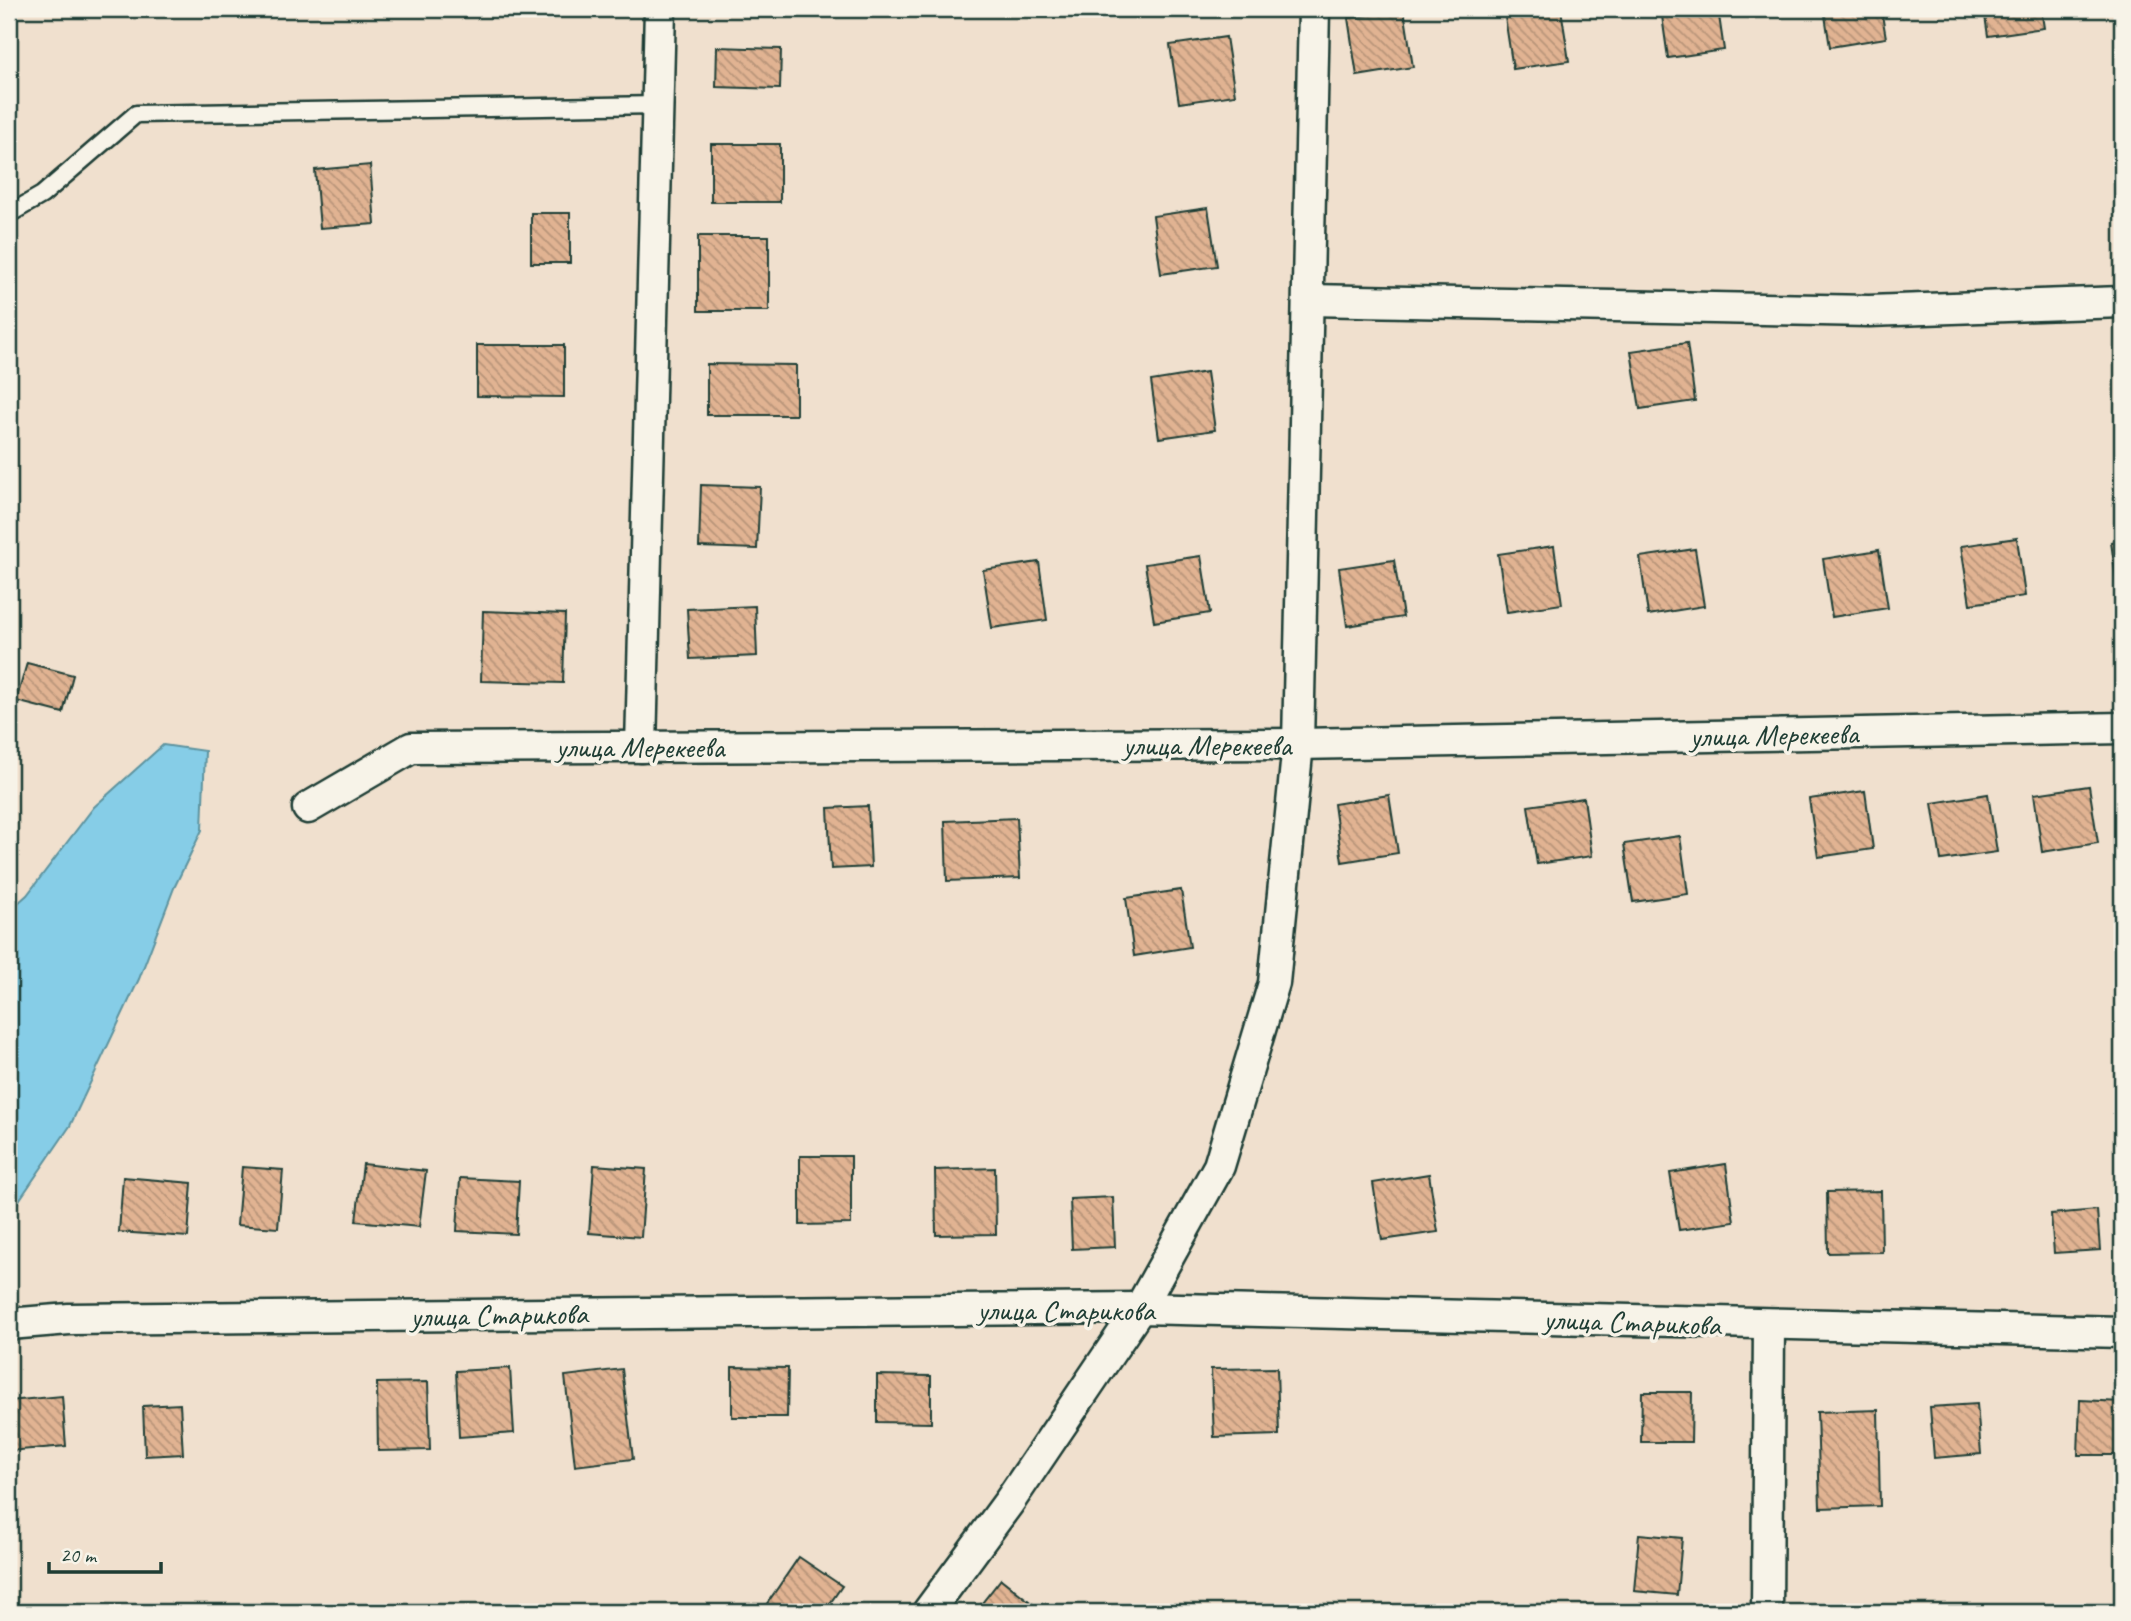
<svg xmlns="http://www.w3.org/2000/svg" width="2131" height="1621" font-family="Caveat,sans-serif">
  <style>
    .water { fill: #86cde7; stroke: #5d939f; stroke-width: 2 }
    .building { fill: url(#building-back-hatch); stroke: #1f3d34; stroke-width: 2 }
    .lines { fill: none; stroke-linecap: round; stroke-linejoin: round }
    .service-casing { stroke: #1f3d34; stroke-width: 21 }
    .minor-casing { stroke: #1f3d34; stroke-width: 35 }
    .service { stroke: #f7f3e8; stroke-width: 16 }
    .minor { stroke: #f7f3e8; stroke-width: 30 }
    .labels { text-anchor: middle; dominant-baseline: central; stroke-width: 7; stroke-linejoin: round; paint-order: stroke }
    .street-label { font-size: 30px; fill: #1f3d34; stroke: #f7f3e8 }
  </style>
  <defs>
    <pattern id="building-back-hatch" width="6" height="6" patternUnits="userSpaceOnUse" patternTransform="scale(1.75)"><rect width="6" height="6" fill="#e1b392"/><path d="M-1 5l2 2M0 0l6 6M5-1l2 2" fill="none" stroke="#b69378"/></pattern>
  </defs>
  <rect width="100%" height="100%" fill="#f0e0ce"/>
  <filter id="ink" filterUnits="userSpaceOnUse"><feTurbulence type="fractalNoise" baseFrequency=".0143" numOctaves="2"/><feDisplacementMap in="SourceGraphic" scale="14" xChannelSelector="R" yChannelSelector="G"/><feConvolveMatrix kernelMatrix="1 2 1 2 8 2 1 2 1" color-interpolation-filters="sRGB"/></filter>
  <g filter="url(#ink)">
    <path class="water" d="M163,745L205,751L202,830L174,888L139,979L70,1126L9,1215V911L27,895L94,807Z"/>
    <g class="building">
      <path d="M1522,9H1561L1569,61L1513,69L1504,11Z"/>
      <path d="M1661,9H1718L1724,50L1668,58Z"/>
      <path d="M1824,9H1881L1886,38L1830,47Z"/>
      <path d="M1984,9H2041L2044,28L1988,36Z"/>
      <path d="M1404,10L1413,67L1357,76L1348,18Z"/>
      <path d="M1226,37L1235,95L1179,103L1170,45Z"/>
      <path d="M717,47L781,49L780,89L716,87Z"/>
      <rect x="711" y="144" width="69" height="58"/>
      <path d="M370,165L375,224L320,228L315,170Z"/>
      <path d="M1208,208L1217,266L1161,274L1153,216Z"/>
      <rect x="531" y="213" width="39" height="50"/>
      <rect x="698" y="236" width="71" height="75"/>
      <path d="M1687,343L1695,401L1640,409L1631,351Z"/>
      <path d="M477,345H564V397L477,396Z"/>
      <path d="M707,364L796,365V415H707Z"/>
      <path d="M1207,372L1215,430L1159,438L1151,381Z"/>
      <path d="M701,485L760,487L757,549L699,547Z"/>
      <path d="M2017,538L2025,596L1970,604L1961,546Z"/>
      <path d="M2122,541V600H2119L2111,542Z"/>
      <path d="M1554,546L1562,604L1507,612L1498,554Z"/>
      <path d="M1695,549L1704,606L1648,615L1640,557Z"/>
      <path d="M1879,550L1888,608L1832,617L1823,559Z"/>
      <path d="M1201,556L1210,613L1154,622L1145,564Z"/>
      <path d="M1394,560L1403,617L1347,626L1339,568Z"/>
      <path d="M1039,562L1047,620L992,628L983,570Z"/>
      <path d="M755,606L757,656L690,659L687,609Z"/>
      <path d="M483,611L565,614L563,683L481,681Z"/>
      <path d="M27,663L73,675L63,713L16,701Z"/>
      <path d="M2089,786L2098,843L2042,852L2034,794Z"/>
      <path d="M1865,791L1873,849L1818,857L1809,799Z"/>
      <path d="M1988,794L1997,852L1941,860L1932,803Z"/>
      <path d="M1389,795L1398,853L1342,862L1334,804Z"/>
      <path d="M1584,798L1592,856L1537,864L1528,806Z"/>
      <path d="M868,806L871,867L831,869L828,808Z"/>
      <path d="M1017,818L1020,878L947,881L945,821Z"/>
      <path d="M1680,836L1688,894L1633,902L1624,844Z"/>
      <path d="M1181,890L1190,947L1134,956L1126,898Z"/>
      <path d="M800,1156H851V1224L800,1225Z"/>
      <path d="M363,1164L426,1171L419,1227L356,1221Z"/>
      <path d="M1726,1164L1734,1222L1679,1230L1670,1173Z"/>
      <path d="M594,1165L646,1169L641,1237L589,1233Z"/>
      <path d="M242,1167L283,1170L278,1228L237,1225Z"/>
      <path d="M995,1168L996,1234L936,1235L935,1170Z"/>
      <path d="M1429,1174L1438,1232L1382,1240L1373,1183Z"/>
      <path d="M123,1177L192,1183L188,1237L119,1232Z"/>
      <path d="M460,1178L519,1181L516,1234L457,1231Z"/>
      <path d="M1881,1191L1882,1252L1828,1253L1827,1192Z"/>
      <path d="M1113,1197L1115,1247L1072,1249L1070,1199Z"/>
      <path d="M2097,1210L2100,1250L2054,1253L2051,1214Z"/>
      <path d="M732,1367L788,1368L787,1417H732Z"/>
      <path d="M510,1368L514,1433L459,1437L456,1371Z"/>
      <path d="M1277,1368L1279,1435L1214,1437L1211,1369Z"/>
      <path d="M622,1369L633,1459L575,1466L565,1376Z"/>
      <path d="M877,1375L931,1376V1423L877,1422Z"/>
      <path d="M428,1382L430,1450L378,1451L377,1383Z"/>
      <path d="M1642,1392H1692L1691,1442H1641Z"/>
      <path d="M62,1396L66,1446L9,1451V1401Z"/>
      <path d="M2080,1400L2122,1402V1455H2078Z"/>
      <path d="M180,1404L183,1454L145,1456L143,1406Z"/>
      <path d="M1977,1404L1981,1454L1934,1458L1930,1407Z"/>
      <path d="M1878,1410L1880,1506L1820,1508L1817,1412Z"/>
      <path d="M1639,1534L1682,1538L1677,1595L1634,1591Z"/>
      <path d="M799,1557L842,1586L824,1612H776L766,1605Z"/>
      <path d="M1001,1579L1043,1612H975Z"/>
    </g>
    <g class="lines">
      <defs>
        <path id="service" d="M9,214L42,195L136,114L658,105"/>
        <g id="minor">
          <path d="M1309,300L1869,311L2122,302"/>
          <path d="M641,747L660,9"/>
          <path d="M308,808L411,748L1298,744L2122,728"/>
          <path d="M9,1324L69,1319L1140,1308L2122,1332"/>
          <path d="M928,1612L1009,1502L1140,1308L1219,1166L1274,983L1298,744L1314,9"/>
          <path d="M1767,1612L1769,1326"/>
        </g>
      </defs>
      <use href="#service" class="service-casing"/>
      <use href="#minor" class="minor-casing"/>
      <use href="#service" class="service"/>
      <use href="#minor" class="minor"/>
    </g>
  </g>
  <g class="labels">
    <g class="street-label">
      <text transform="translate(1774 735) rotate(-1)">улица Мерекеева</text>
      <text x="1207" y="745">улица Мерекеева</text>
      <text x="640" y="747">улица Мерекеева</text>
      <text x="1066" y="1310">улица Старикова</text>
      <text transform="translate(499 1315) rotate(-1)">улица Старикова</text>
      <text transform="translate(1632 1322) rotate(2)">улица Старикова</text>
    </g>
  </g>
  <rect width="2131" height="1621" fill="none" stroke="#f7f3e8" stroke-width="35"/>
  <rect x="18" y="18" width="2096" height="1586" fill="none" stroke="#1f3d34" stroke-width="2.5" filter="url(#ink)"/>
  <path d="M49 1562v10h112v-10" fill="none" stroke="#1f3d34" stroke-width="3.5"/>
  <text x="60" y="1562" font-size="21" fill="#1f3d34" stroke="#f7f3e8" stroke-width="5" paint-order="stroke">20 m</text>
</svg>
